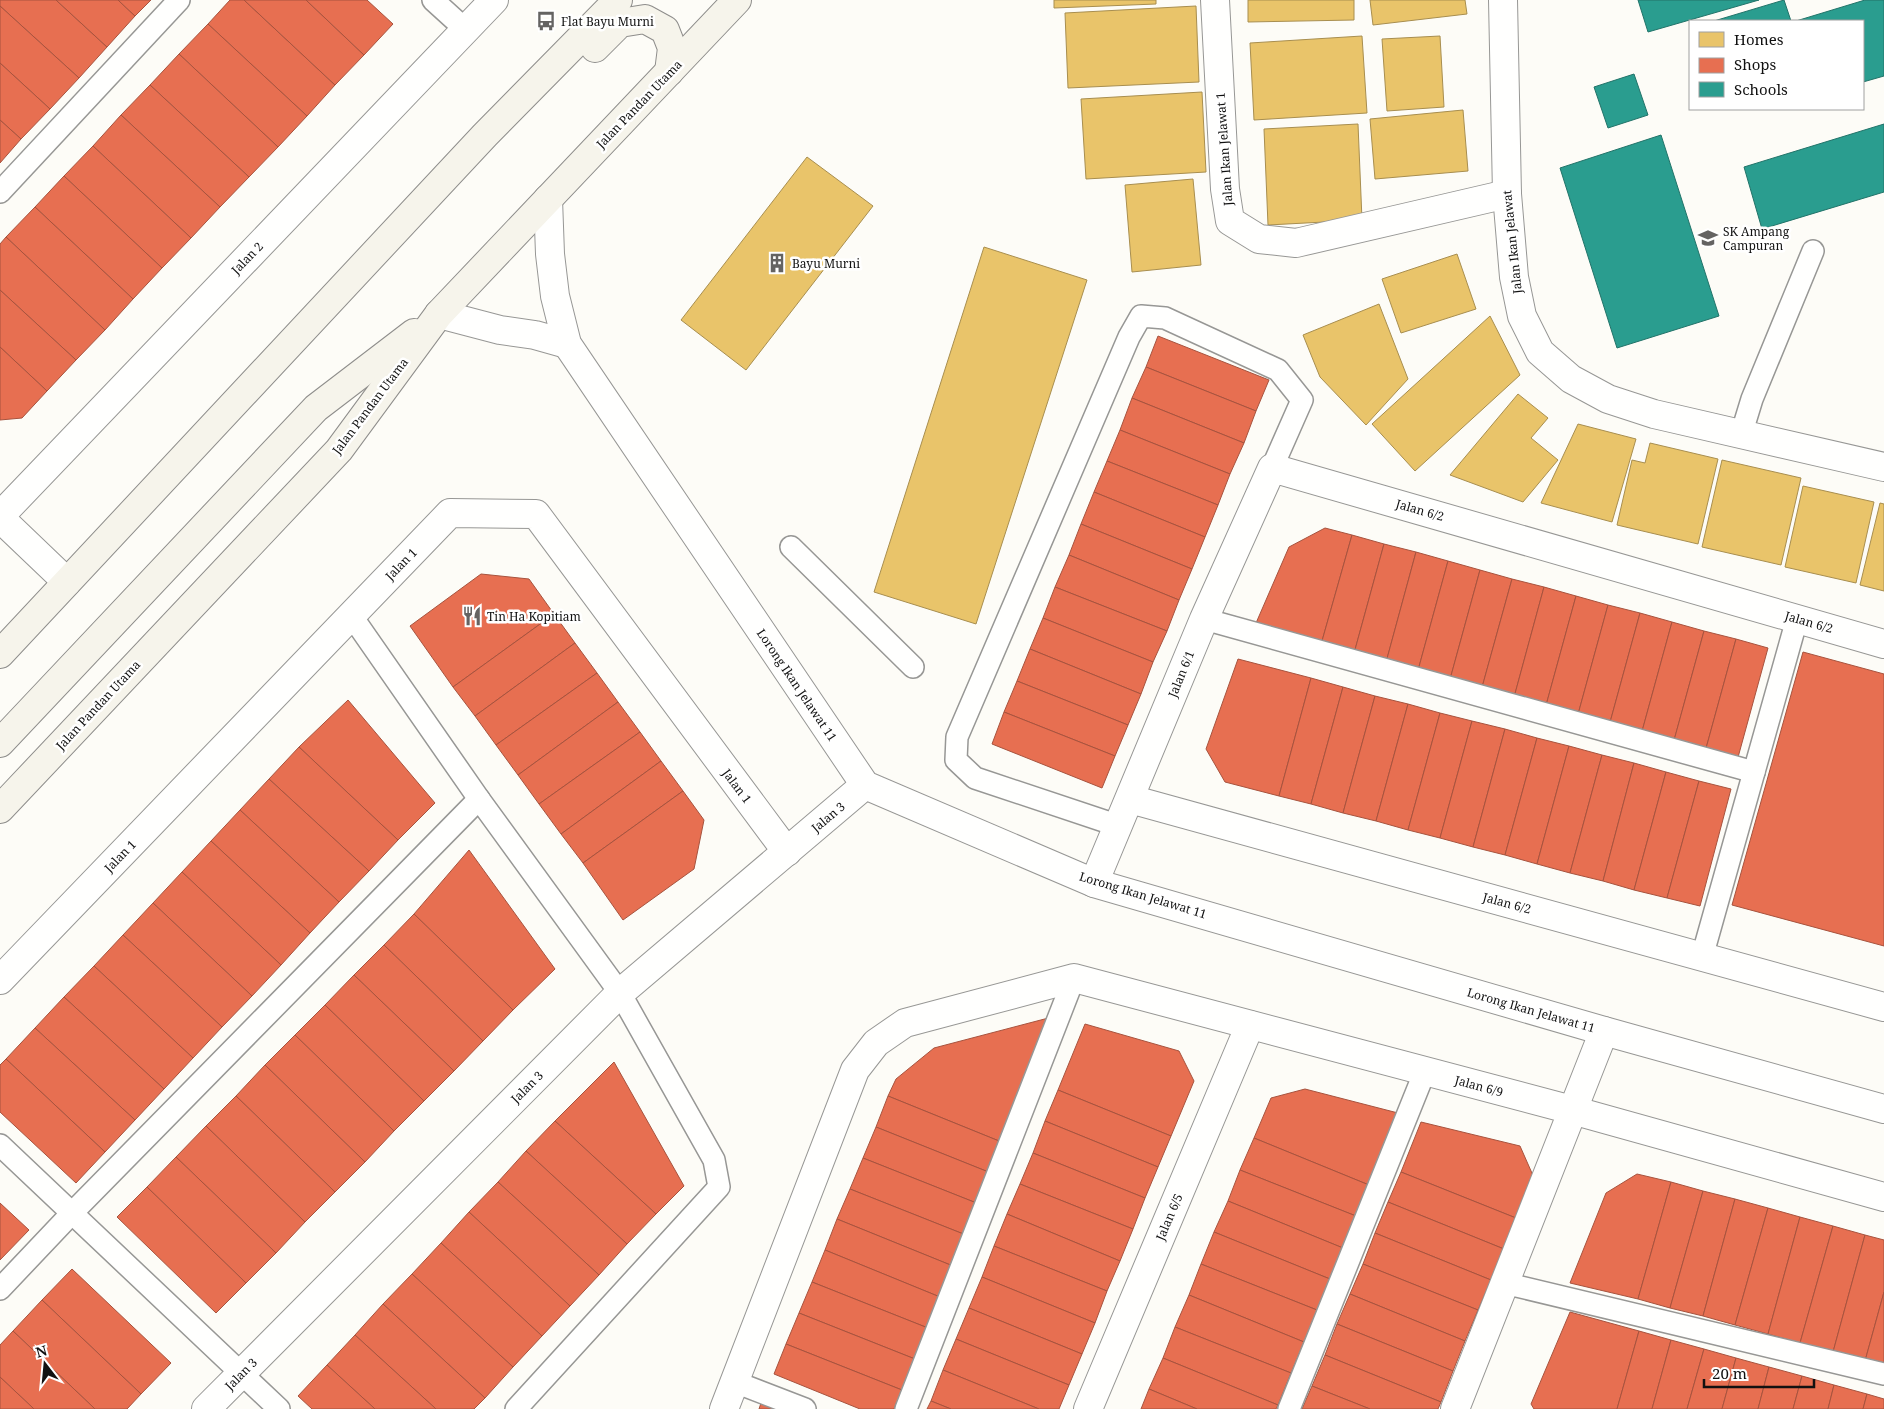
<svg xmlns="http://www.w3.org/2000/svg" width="1884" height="1409" font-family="'Noto Serif',serif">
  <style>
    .homes { fill: #e9c46a; stroke: #a88e4f }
    .shops { fill: #e76f51; stroke: #a7533e }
    .schools { fill: #2a9d8f; stroke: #227369 }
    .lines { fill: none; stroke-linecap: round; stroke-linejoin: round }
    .lane-casing { stroke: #979795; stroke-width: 24 }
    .street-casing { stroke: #979795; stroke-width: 30 }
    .secondary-casing { stroke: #8e8d8b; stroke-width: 30 }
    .lane { stroke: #fffffe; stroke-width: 21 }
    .street { stroke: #fffffe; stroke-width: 28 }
    .secondary { stroke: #f6f4eb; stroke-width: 28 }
    .labels { text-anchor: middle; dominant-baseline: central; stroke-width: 5; stroke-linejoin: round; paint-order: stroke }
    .poi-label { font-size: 12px; fill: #111; stroke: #fff; text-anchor: start }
    .street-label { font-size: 12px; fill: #111; stroke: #fff }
  </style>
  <rect width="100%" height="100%" fill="#fdfcf7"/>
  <g class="homes">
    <path d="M1054,0H1156V4L1054,8Z"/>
    <path d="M1248,0H1354V20L1248,22Z"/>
    <path d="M1370,0H1465L1467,14L1373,25Z"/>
    <path d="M1196,6L1199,82L1068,88L1065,13Z"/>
    <path d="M1362,36L1367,113L1254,120L1250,43Z"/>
    <path d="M1440,36L1444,107L1387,111L1382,39Z"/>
    <path d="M1202,92L1206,172L1086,179L1081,99Z"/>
    <path d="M1463,110L1468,171L1375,179L1370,119Z"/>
    <path d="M1358,124L1362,220L1268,225L1264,129Z"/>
    <path d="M807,157L873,206L746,370L681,320Z"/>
    <path d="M1193,179L1201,265L1132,272L1125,185Z"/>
    <path d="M984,247L1087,280L976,624L874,592Z"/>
    <path d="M1457,254L1476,309L1401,333L1382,279Z"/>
    <path d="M1379,304L1408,379L1366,425L1320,377L1303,335Z"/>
    <path d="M1490,316L1520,375L1415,471L1372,424Z"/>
    <path d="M1518,394L1548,418L1531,438L1558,460L1523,502L1450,475Z"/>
    <path d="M1578,424L1636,439L1612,522L1541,503Z"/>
    <path d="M1650,443L1718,459L1698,544L1617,525L1632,460L1645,463Z"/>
    <path d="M1722,460L1801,478L1781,565L1702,547Z"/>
    <path d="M1803,486L1874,502L1856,583L1785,567Z"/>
    <path d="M1880,503L1884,504V591L1860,585Z"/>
  </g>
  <g class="shops">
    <path d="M0,0H56L107,47L79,78L0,6Z"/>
    <path d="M56,0H118L135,16L107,47Z"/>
    <path d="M118,0H151L135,16Z"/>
    <path d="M230,0H244L335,85L307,116L208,24Z"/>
    <path d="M244,0H306L364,55L335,85Z"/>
    <path d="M306,0H367L393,24L364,55Z"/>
    <path d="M0,6L79,78L50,109L0,63Z"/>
    <path d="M208,24L307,116L278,147L179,54Z"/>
    <path d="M179,54L278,147L249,177L150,85Z"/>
    <path d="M0,63L50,109L21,139L0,120Z"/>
    <path d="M150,85L249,177L220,207L121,115Z"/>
    <path d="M121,115L220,207L191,238L93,146Z"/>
    <path d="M0,120L21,139L0,163Z"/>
    <path d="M93,146L191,238L162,268L64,176Z"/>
    <path d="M64,176L162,268L133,299L35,207Z"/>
    <path d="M35,207L133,299L105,330L6,237Z"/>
    <path d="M6,237L105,330L76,360L0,290V244Z"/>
    <path d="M0,290L76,360L47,391L0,347Z"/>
    <path d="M1158,336L1269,380L1256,411L1146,367Z"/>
    <path d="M0,347L47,391L22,418L0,420Z"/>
    <path d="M1146,367L1256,411L1244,443L1132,398Z"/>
    <path d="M1132,398L1244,443L1230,474L1120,430Z"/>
    <path d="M1120,430L1230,474L1218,505L1107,461Z"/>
    <path d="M1107,461L1218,505L1205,537L1094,492Z"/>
    <path d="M1094,492L1205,537L1192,569L1081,524Z"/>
    <path d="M1081,524L1192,569L1179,600L1069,555Z"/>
    <path d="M1325,528L1352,535L1320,648L1253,630L1289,547Z"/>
    <path d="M1352,535L1384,544L1353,657L1320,648Z"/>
    <path d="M1384,544L1416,552L1385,666L1353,657Z"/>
    <path d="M1416,552L1448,561L1417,674L1385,666Z"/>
    <path d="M1069,555L1179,600L1167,631L1055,587Z"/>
    <path d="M1448,561L1480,570L1449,683L1417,674Z"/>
    <path d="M1480,570L1512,579L1481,691L1449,683Z"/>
    <path d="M481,574L529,579L554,614L453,687L410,626Z"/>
    <path d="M1512,579L1544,587L1513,701L1481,691Z"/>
    <path d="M1055,587L1167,631L1153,662L1043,618Z"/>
    <path d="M1544,587L1576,596L1545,709L1513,701Z"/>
    <path d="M1576,596L1608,605L1577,718L1545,709Z"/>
    <path d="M1608,605L1640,613L1609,726L1577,718Z"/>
    <path d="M1640,613L1672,622L1641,735L1609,726Z"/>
    <path d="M554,614L575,643L475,716L453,687Z"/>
    <path d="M1043,618L1153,662L1141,694L1030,649Z"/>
    <path d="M1672,622L1704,631L1673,744L1641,735Z"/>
    <path d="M1704,631L1736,639L1705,752L1673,744Z"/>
    <path d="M1736,639L1768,648L1737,761L1705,752Z"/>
    <path d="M575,643L597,673L496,745L475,716Z"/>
    <path d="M1030,649L1141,694L1128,725L1017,681Z"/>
    <path d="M1803,652L1884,674V946L1732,905Z"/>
    <path d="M1238,659L1311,678L1279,796L1225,782L1206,749Z"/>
    <path d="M597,673L618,702L518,775L496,745Z"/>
    <path d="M1311,678L1343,687L1311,804L1279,796Z"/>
    <path d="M1017,681L1128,725L1115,756L1004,712Z"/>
    <path d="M1343,687L1375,696L1343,813L1311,804Z"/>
    <path d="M1375,696L1408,704L1376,821L1343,813Z"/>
    <path d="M348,700L435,803L398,840L299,747Z"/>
    <path d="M618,702L640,732L539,804L518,775Z"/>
    <path d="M1408,704L1440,713L1408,830L1376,821Z"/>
    <path d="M1004,712L1115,756L1102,788L992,744Z"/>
    <path d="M1440,713L1472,721L1440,838L1408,830Z"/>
    <path d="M1472,721L1505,729L1473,847L1440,838Z"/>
    <path d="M1505,729L1537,738L1505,855L1473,847Z"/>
    <path d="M640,732L661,761L561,834L539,804Z"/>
    <path d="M1537,738L1569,746L1537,864L1505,855Z"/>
    <path d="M1569,746L1602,755L1570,873L1537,864Z"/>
    <path d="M299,747L398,840L369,871L269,779Z"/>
    <path d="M1602,755L1634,763L1603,881L1570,873Z"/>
    <path d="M661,761L683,791L583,863L561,834Z"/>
    <path d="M1634,763L1666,772L1634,890L1603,881Z"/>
    <path d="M1666,772L1699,781L1667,898L1634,890Z"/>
    <path d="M269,779L369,871L339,902L240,810Z"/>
    <path d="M1699,781L1731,789L1700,906L1667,898Z"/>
    <path d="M683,791L704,820L694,869L623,920L583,863Z"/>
    <path d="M240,810L339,902L310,933L211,841Z"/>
    <path d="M211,841L310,933L281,965L182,872Z"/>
    <path d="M469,850L555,969L513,1010L414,914Z"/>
    <path d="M182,872L281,965L252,996L153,903Z"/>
    <path d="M153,903L252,996L222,1027L123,935Z"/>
    <path d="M414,914L513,1010L483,1041L384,945Z"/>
    <path d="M123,935L222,1027L193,1058L94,966Z"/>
    <path d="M384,945L483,1041L454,1071L354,975Z"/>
    <path d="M94,966L193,1058L164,1089L64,997Z"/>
    <path d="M354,975L454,1071L424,1101L325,1005Z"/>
    <path d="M64,997L164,1089L135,1120L35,1028Z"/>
    <path d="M325,1005L424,1101L394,1131L295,1035Z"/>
    <path d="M1056,1016L1004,1143L888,1096L896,1079L934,1048Z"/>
    <path d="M1085,1024L1179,1051L1194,1081L1171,1136L1058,1090Z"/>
    <path d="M35,1028L135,1120L105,1152L6,1059Z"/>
    <path d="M295,1035L394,1131L365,1162L265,1065Z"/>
    <path d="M6,1059L105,1152L76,1183L0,1112V1065Z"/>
    <path d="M614,1062L684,1186L656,1214L555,1121Z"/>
    <path d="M265,1065L365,1162L335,1192L236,1096Z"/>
    <path d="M1305,1089L1398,1113L1369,1185L1254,1138L1271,1098Z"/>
    <path d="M1058,1090L1171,1136L1158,1167L1045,1121Z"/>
    <path d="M236,1096L335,1192L305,1222L206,1126Z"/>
    <path d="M888,1096L1004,1143L991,1173L876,1127Z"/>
    <path d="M555,1121L656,1214L627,1244L526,1151Z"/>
    <path d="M1045,1121L1158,1167L1145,1198L1033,1153Z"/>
    <path d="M1421,1122L1520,1146L1535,1180L1516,1218L1401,1172Z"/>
    <path d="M206,1126L305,1222L276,1253L176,1157Z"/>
    <path d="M876,1127L991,1173L979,1204L863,1158Z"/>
    <path d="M1254,1138L1369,1185L1356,1216L1240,1170Z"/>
    <path d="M526,1151L627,1244L599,1275L498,1182Z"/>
    <path d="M1033,1153L1145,1198L1133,1229L1020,1184Z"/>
    <path d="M176,1157L276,1253L246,1283L147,1187Z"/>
    <path d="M863,1158L979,1204L966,1235L850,1189Z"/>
    <path d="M1240,1170L1356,1216L1343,1248L1228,1201Z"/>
    <path d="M1401,1172L1516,1218L1504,1249L1388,1202Z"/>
    <path d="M1637,1174L1671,1182L1638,1299L1570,1283L1606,1193Z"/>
    <path d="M498,1182L599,1275L570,1306L469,1212Z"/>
    <path d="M1671,1182L1703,1191L1670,1308L1638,1299Z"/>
    <path d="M1020,1184L1133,1229L1120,1261L1007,1214Z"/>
    <path d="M147,1187L246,1283L216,1313L117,1217Z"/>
    <path d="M850,1189L966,1235L953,1266L837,1219Z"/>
    <path d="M1703,1191L1735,1199L1703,1316L1670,1308Z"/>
    <path d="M1735,1199L1768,1208L1735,1325L1703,1316Z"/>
    <path d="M1228,1201L1343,1248L1330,1279L1214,1232Z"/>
    <path d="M1388,1202L1504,1249L1491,1280L1375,1233Z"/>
    <path d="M0,1203L29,1230L0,1260Z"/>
    <path d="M1768,1208L1800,1217L1768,1334L1735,1325Z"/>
    <path d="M469,1212L570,1306L542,1336L441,1243Z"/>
    <path d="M1007,1214L1120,1261L1107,1291L994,1246Z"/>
    <path d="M1800,1217L1833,1226L1800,1343L1768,1334Z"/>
    <path d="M837,1219L953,1266L940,1297L825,1250Z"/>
    <path d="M1833,1226L1865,1235L1833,1352L1800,1343Z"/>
    <path d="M1214,1232L1330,1279L1317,1310L1201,1264Z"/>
    <path d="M1375,1233L1491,1280L1478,1310L1363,1264Z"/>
    <path d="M1865,1235L1884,1240V1292L1865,1361L1833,1352Z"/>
    <path d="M441,1243L542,1336L513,1367L412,1274Z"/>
    <path d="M994,1246L1107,1291L1095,1323L982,1277Z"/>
    <path d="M825,1250L940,1297L928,1328L812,1282Z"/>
    <path d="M1201,1264L1317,1310L1304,1342L1189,1295Z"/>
    <path d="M1363,1264L1478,1310L1465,1341L1350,1294Z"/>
    <path d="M72,1269L171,1363L141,1394L42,1300Z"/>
    <path d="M412,1274L513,1367L485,1398L383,1304Z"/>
    <path d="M982,1277L1095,1323L1082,1354L969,1308Z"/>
    <path d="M812,1282L928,1328L915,1359L799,1313Z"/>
    <path d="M1884,1292V1366L1865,1361Z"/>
    <path d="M1350,1294L1465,1341L1453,1371L1337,1324Z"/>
    <path d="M1189,1295L1304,1342L1291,1373L1175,1327Z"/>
    <path d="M42,1300L141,1394L127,1409H95L13,1331Z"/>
    <path d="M383,1304L485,1398L474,1409H436L355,1335Z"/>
    <path d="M969,1308L1082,1354L1069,1385L956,1339Z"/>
    <path d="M1570,1312L1639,1331L1617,1409H1534L1531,1404Z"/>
    <path d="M799,1313L915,1359L902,1390L786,1344Z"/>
    <path d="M1337,1324L1453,1371L1441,1402L1325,1355Z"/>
    <path d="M1175,1327L1291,1373L1278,1405L1163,1358Z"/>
    <path d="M13,1331L95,1409H34L0,1377V1345Z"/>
    <path d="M1639,1331L1671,1340L1652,1409H1617Z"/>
    <path d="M355,1335L436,1409H375L327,1365Z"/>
    <path d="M956,1339L1069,1385L1059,1409H1039L943,1370Z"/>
    <path d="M1671,1340L1704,1349L1687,1409H1652Z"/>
    <path d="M786,1344L902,1390L894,1409H860L774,1374Z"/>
    <path d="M1704,1349L1736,1358L1722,1409H1687Z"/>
    <path d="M1325,1355L1441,1402L1438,1409H1370L1312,1386Z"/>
    <path d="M1163,1358L1278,1405L1276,1409H1197L1149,1389Z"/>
    <path d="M1736,1358L1769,1367L1758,1409H1722Z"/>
    <path d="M327,1365L375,1409H312L298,1396Z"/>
    <path d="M1769,1367L1802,1376L1793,1409H1758Z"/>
    <path d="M943,1370L1039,1409H951L931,1401Z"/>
    <path d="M1802,1376L1834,1385L1828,1409H1793Z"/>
    <path d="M0,1377L34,1409H0Z"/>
    <path d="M1834,1385L1867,1394L1863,1409H1828Z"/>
    <path d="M1312,1386L1370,1409H1302Z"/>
    <path d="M1149,1389L1197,1409H1141Z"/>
    <path d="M1867,1394L1884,1399V1409H1863Z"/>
    <path d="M931,1401L951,1409H927Z"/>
    <path d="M761,1403L775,1409H759Z"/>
  </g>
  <g class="schools">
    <path d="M1638,0H1759L1648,32Z"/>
    <path d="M1784,0L1791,21H1714Z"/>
    <path d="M1865,0H1884V76L1863,82V21H1796Z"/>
    <path d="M1634,74L1648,115L1608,128L1594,87Z"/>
    <path d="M1884,124V192L1762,229L1744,167Z"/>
    <path d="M1661,135L1719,316L1617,348L1560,168Z"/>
  </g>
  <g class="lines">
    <defs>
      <g id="lane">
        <path d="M433,0L466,30"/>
        <path d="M0,192L179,0"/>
        <path d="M1741,435L1752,399L1813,251"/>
        <path d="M791,547L913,667"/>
        <path d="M351,615L479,799L620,993L714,1160L719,1187L516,1409"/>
        <path d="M1204,619L1754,772"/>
        <path d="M1119,826L975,778L956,760L957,737L1129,337L1141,316L1165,318L1278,370L1302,400L1272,468"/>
        <path d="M1702,957L1797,619"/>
        <path d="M0,1145L279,1409"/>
        <path d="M1504,1283L1884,1374"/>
        <path d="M0,1289L72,1213L479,799"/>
        <path d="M735,1382L805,1409"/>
        <path d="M906,1409L1074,978"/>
        <path d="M1289,1409L1425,1071"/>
      </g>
      <g id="street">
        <path d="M1215,0L1225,189L1230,221L1259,239L1296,243L1507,194"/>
        <path d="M1503,0L1507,194L1514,277L1522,316L1540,352L1571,379L1608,399L1654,414L1884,467"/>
        <path d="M548,199L550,254L555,296L567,344L865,785L1094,883L1604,1031L1884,1109"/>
        <path d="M439,314L500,330L535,335L567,344"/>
        <path d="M0,516L494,0"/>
        <path d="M0,518L67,582"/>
        <path d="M1130,799L1884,1007"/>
        <path d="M1094,883L1204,619L1272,468L1884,644"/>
        <path d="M0,980L450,513L536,514L787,852"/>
        <path d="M206,1409L620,993L865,785"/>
        <path d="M724,1409L855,1070L876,1043L905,1023L1074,978L1572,1110L1884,1197"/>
        <path d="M1088,1409L1250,1025"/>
        <path d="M1455,1409L1604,1031"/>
      </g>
      <g id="secondary">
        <path d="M595,48L620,23L645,19L665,30L672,48L669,72"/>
        <path d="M0,654L485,135L618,0"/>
        <path d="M0,743L316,408L414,333"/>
        <path d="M0,809L339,450L439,314L737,0"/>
      </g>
    </defs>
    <use href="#lane" class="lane-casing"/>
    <use href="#street" class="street-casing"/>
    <use href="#secondary" class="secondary-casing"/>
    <use href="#lane" class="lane"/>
    <use href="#street" class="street"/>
    <use href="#secondary" class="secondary"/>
  </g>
  <defs>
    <symbol id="bus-bare" viewBox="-9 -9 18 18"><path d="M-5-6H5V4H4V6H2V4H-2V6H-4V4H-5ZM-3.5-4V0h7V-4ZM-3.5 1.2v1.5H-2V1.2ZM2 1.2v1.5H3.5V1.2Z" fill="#646362" stroke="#fff" stroke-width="2.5" paint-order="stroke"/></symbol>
    <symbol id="school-bare" viewBox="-9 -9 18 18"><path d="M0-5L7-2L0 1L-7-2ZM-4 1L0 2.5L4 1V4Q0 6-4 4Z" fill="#646362" stroke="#fff" stroke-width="2.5" paint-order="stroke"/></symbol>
    <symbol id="building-bare" viewBox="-9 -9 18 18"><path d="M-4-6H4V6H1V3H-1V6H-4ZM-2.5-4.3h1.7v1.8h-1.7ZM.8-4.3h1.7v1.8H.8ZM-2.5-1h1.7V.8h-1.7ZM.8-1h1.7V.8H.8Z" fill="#646362" stroke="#fff" stroke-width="2.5" paint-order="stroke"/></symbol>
    <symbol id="restaurant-bare" viewBox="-9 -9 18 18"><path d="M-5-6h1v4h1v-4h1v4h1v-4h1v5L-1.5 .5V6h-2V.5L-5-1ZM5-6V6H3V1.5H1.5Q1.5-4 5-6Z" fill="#646362" stroke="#fff" stroke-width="2.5" paint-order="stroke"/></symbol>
  </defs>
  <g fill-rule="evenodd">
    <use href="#bus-bare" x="532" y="7" width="28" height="28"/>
    <use href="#school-bare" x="1694" y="224" width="28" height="28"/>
    <use href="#building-bare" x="763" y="249" width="28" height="28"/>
    <use href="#restaurant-bare" x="458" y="602" width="28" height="28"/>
  </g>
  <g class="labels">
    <g class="poi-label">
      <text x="561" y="21">Flat Bayu Murni</text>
      <text x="1723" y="231">SK Ampang<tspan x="1723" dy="14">Campuran</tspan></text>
      <text x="792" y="263">Bayu Murni</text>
      <text x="487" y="616">Tin Ha Kopitiam</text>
    </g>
    <g class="street-label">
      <text transform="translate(639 104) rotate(-46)">Jalan Pandan Utama</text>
      <text transform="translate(1224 149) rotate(-94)">Jalan Ikan Jelawat 1</text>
      <text transform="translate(1512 242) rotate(-96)">Jalan Ikan Jelawat</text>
      <text transform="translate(247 258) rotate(-46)">Jalan 2</text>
      <text transform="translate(370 406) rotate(-53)">Jalan Pandan Utama</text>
      <text transform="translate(1420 510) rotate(16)">Jalan 6/2</text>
      <text transform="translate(401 564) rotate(-46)">Jalan 1</text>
      <text transform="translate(1809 622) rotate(16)">Jalan 6/2</text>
      <text transform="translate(1181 674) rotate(-68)">Jalan 6/1</text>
      <text transform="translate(797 685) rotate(56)">Lorong Ikan Jelawat 11</text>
      <text transform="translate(98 705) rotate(-47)">Jalan Pandan Utama</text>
      <text transform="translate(737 786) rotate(53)">Jalan 1</text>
      <text transform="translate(828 817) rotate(-40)">Jalan 3</text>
      <text transform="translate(120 856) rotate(-46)">Jalan 1</text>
      <text transform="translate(1143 895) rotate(17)">Lorong Ikan Jelawat 11</text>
      <text transform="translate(1507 903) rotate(15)">Jalan 6/2</text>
      <text transform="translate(1531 1010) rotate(16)">Lorong Ikan Jelawat 11</text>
      <text transform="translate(1479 1086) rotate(15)">Jalan 6/9</text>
      <text transform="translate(527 1087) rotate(-45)">Jalan 3</text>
      <text transform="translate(1169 1217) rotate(-67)">Jalan 6/5</text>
      <text transform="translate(241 1374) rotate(-45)">Jalan 3</text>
    </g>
  </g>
  <rect x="1689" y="20" width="175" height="90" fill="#ffffff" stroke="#a0a0a0"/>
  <rect x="1699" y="32" width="25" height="15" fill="#e9c46a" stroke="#a0a0a0"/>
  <text x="1734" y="45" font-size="15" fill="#111111">Homes</text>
  <rect x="1699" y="58" width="25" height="15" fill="#e76f51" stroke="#a0a0a0"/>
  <text x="1734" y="70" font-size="15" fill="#111111">Shops</text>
  <rect x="1699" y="82" width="25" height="15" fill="#2a9d8f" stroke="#a0a0a0"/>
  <text x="1734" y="95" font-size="15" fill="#111111">Schools</text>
  <g transform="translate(45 1364) rotate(344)" stroke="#ffffff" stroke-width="4" paint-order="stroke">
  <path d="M0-4L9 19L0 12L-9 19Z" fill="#111111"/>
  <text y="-8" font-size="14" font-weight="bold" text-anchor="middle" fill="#111111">N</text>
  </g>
  <path d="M1704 1379v8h110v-8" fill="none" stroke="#111111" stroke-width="2.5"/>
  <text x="1712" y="1379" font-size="15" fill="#111111" stroke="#ffffff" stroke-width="4" paint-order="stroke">20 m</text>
</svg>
